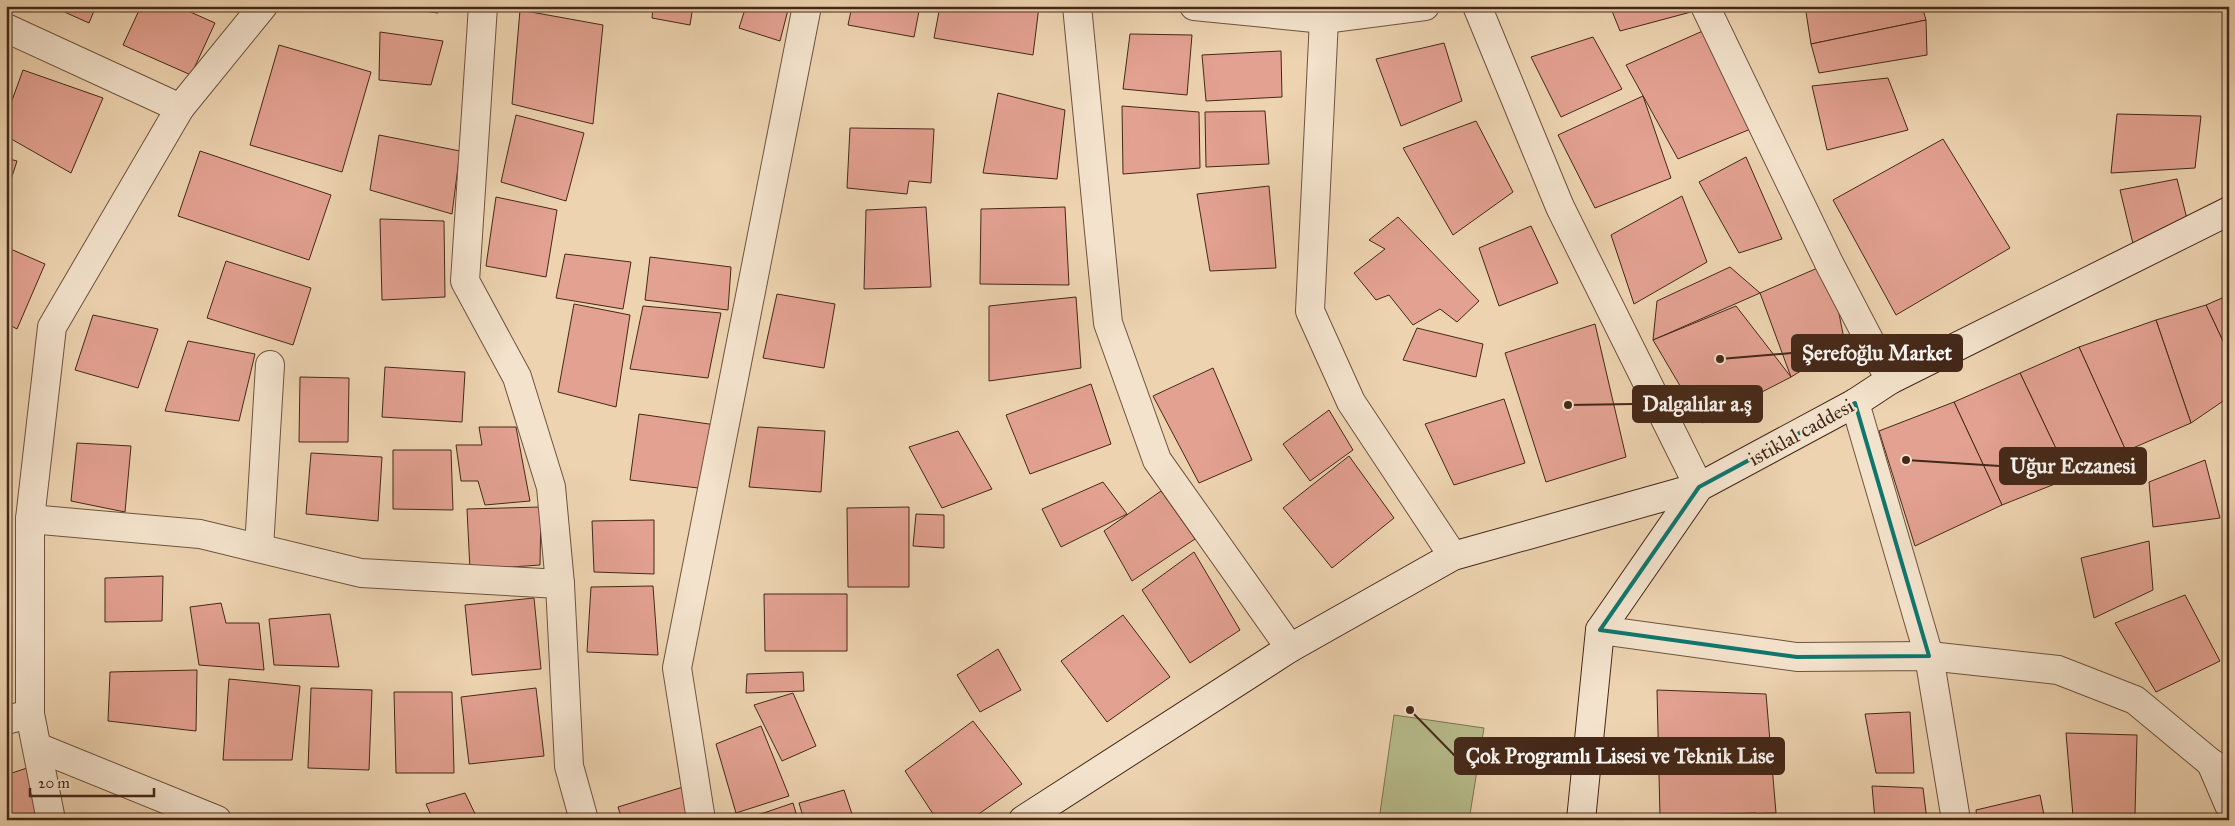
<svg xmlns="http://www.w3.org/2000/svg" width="2235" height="826" font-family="'IM FELL Great Primer',serif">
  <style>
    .green { fill: #b7bc8c; stroke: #7e7252 }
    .building { fill: #e3a191; stroke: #442818 }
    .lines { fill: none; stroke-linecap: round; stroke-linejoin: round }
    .street-casing { stroke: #6e533e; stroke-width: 30 }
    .secondary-casing { stroke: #442818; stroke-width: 30 }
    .street { stroke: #f3e2cc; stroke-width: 28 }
    .secondary { stroke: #f3e2cc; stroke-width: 28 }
    .marked { fill: none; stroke: #0f766e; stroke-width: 4; stroke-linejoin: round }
    .labels { text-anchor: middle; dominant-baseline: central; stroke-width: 5; stroke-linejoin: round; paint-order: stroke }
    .street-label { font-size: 20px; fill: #442818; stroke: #f3e2cc }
    .leader { fill: none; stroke: #442818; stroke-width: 2 }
    .callout-dot { fill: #442818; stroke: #f3e2cc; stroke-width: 2 }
    .callout { fill: #442818; stroke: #442818; stroke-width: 2 }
    .callout-label { font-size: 21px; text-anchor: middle; font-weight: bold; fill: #fff }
  </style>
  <rect width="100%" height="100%" fill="#edd3b0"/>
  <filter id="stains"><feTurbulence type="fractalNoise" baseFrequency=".004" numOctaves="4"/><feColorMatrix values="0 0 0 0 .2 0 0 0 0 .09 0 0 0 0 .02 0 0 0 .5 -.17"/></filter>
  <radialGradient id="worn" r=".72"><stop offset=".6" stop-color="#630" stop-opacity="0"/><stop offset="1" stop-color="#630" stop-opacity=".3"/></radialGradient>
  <path class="green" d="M1394,715L1484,728L1469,820H1379Z"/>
  <g class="building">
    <path d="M51,6H96L89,23Z"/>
    <path d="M141,6H177L215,23L191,75L123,45Z"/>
    <path d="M384,6H439L438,13Z"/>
    <path d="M653,6H693L690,25L652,18Z"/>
    <path d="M746,6H789L780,41L739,28Z"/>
    <path d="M852,6H920L914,37L848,25Z"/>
    <path d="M940,6H1039L1033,55L934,38Z"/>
    <path d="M1610,6H1690L1691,12L1620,31Z"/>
    <path d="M1805,6H1922L1926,20L1811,44Z"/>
    <path d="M520,10L603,25L593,124L512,104Z"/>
    <path d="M1926,20L1927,55L1819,73L1811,44Z"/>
    <path d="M1705,30L1753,128L1678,159L1626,65Z"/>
    <path d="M380,32L443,41L431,85L379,80Z"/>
    <path d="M1130,34L1192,35L1187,95L1123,89Z"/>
    <path d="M1593,37L1622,89L1561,117L1531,57Z"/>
    <path d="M1444,43L1462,101L1401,126L1376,59Z"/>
    <path d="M279,45L371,72L342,172L250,145Z"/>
    <path d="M1281,51L1282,97L1206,101L1202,55Z"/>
    <path d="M23,70L103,98L71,173L6,136V117Z"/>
    <path d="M1888,78L1908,130L1827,150L1812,86Z"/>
    <path d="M998,93L1065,110L1057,179L983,173Z"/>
    <path d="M1643,96L1671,178L1595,208L1558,135Z"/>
    <path d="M1122,106L1199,112L1200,168L1123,174Z"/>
    <path d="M1265,111L1269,164L1206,167L1205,112Z"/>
    <path d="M2117,114L2201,116L2195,168L2111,173Z"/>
    <path d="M516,115L584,133L566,201L501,182Z"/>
    <path d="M1476,121L1513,192L1453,235L1403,148Z"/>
    <path d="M850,128L934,129L931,183L909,181L907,194L847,188Z"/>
    <path d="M379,135L460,151L452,214L370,190Z"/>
    <path d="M1943,139L2010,248L1896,315L1833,200Z"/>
    <path d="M200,151L331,195L309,260L178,216Z"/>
    <path d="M1746,157L1782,239L1739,253L1699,182Z"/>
    <path d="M6,158L17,161L6,195Z"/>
    <path d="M2177,179L2190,231L2134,248L2120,190Z"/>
    <path d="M1269,186L1276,268L1210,271L1197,194Z"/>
    <path d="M1682,196L1707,262L1634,304L1611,235Z"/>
    <path d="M496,197L557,210L546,277L486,266Z"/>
    <path d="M926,207L931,287L864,289L866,210Z"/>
    <path d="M1065,207L1069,285L980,284L981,209Z"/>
    <path d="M1398,217L1479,301L1457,322L1440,309L1413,325L1389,295L1376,300L1354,273L1385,249L1369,240Z"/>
    <path d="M380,219L444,221L445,297L382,300Z"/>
    <path d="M1531,226L1558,283L1499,306L1479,248Z"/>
    <path d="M6,247L45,264L17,329L6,323Z"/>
    <path d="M565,254L631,262L623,309L556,298Z"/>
    <path d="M650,257L731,267L728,310L645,300Z"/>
    <path d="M226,261L311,288L293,345L207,318Z"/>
    <path d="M1829,263L1845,344L1791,377L1760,293Z"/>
    <path d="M1730,267L1760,293L1653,340L1657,301Z"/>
    <path d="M777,294L835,304L824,368L763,358Z"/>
    <path d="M2229,295V354L2206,305Z"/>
    <path d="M1076,297L1081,368L989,381V306Z"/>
    <path d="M574,304L630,315L616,407L558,392Z"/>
    <path d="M2206,305L2229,354V397L2191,423L2156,320Z"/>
    <path d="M643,306L721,313L708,378L630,369Z"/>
    <path d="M1736,306L1791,377L1702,423L1653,340Z"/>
    <path d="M93,315L158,329L138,388L75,370Z"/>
    <path d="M2156,320L2191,423L2126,451L2079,347Z"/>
    <path d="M1595,324L1626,457L1546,482L1505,353Z"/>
    <path d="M1417,328L1483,344L1476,377L1403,360Z"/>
    <path d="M188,341L255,354L239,421L165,411Z"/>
    <path d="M2079,347L2126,451L2070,478L2020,373Z"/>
    <path d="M385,367L465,372L462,422L382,417Z"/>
    <path d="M1213,368L1252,460L1199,483L1153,396Z"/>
    <path d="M2020,373L2070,478L2002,505L1954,402Z"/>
    <path d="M300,377L349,378L348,442H299Z"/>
    <path d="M1091,384L1111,444L1030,474L1006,415Z"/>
    <path d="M1504,399L1525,463L1454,485L1425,424Z"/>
    <path d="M1954,402L2002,505L1915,546L1879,431Z"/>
    <path d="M1329,410L1353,450L1310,481L1283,444Z"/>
    <path d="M639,414L716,425L707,489L630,480Z"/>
    <path d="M479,427H516L530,501L485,505L478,481H461L456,445H482Z"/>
    <path d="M758,427L825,431L821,492L749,487Z"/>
    <path d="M958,431L992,489L942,508L909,447Z"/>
    <path d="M77,443L131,446L125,512L71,501Z"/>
    <path d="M393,450H451L453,510L393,509Z"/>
    <path d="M311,453L382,457L378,521L306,514Z"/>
    <path d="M1349,456L1394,518L1332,568L1283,508Z"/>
    <path d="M2205,460L2220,518L2153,527L2149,482Z"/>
    <path d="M1103,482L1127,514L1061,547L1042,509Z"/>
    <path d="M1161,491L1195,539L1132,581L1104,531Z"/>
    <path d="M541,507L540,565L470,570L467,509Z"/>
    <path d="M909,507V587H848L847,508Z"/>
    <path d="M916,514L944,515V548L913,546Z"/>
    <path d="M654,520V574L594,572L592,521Z"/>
    <path d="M2149,541L2153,590L2094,618L2081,558Z"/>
    <path d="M1194,552L1240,630L1190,663L1142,590Z"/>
    <path d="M163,576L162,621L105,622V578Z"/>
    <path d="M653,586L658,655L587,652L591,587Z"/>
    <path d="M764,594H847V651H765Z"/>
    <path d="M2185,595L2220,661L2156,692L2115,623Z"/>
    <path d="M534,598L541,669L472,675L465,605Z"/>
    <path d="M221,603L226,623H259L264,670L199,665L190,607Z"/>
    <path d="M330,614L339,667L274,665L269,619Z"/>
    <path d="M1123,615L1170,677L1107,722L1061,661Z"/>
    <path d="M998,649L1021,690L980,712L957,675Z"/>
    <path d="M197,670L196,731L108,721L110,672Z"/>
    <path d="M803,672L804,691L746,693L747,674Z"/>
    <path d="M229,679L300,686L292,760H223Z"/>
    <path d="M311,688L372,690L369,770L308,768Z"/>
    <path d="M536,688L544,756L469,764L461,697Z"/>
    <path d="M1657,690L1766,694L1776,813L1660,816Z"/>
    <path d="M394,692H452L454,773H396Z"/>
    <path d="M793,693L816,746L782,761L754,705Z"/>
    <path d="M1910,712L1914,773H1876L1865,714Z"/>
    <path d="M973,721L1022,784L970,820H937L905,771Z"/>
    <path d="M761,726L789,796L736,813L716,744Z"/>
    <path d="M2066,733L2137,735L2135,814L2073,816Z"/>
    <path d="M27,768L40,820H6V775Z"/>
    <path d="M1872,786L1923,788L1927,820H1875Z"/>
    <path d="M683,787L689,820H622L618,807Z"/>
    <path d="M844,790L854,820H804L799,803Z"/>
    <path d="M465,793L478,820H433L426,804Z"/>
    <path d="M2040,795L2045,820H1977L1976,810Z"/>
    <path d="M793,803L798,820H743Z"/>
    <path d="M1756,813V820H1660V816Z"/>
  </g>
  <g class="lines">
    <defs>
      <g id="street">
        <path d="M483,6L465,281L517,377L551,487L560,584L569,766L584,820"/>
        <path d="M1077,6L1108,323L1157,460L1290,648"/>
        <path d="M1194,6L1324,19L1425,6"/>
        <path d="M1477,6L1560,207L1699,487"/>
        <path d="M1705,6L1829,263L1890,380"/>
        <path d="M1324,19L1310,311L1351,402L1453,556"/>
        <path d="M6,28L180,108"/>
        <path d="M1855,403L1929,656L1956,820"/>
        <path d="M30,519L200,534L361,573L560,584"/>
        <path d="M259,548L270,365"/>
        <path d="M1600,630L1797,657L1929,656L2058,670L2135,700L2211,763L2229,773"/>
        <path d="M6,720L30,714"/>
        <path d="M37,747L217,820"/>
        <path d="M2211,763L2229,805"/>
        <path d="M51,820L30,714V519L52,327L180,108L263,6"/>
        <path d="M701,820L677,668L807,6"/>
      </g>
      <g id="secondary">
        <path d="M1023,820L1290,648L1453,556L1699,487"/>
        <path d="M1581,820L1600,630L1699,487L1855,403L1890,380L2229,211"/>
      </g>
    </defs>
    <use href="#street" class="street-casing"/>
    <use href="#secondary" class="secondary-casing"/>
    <use href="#street" class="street"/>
    <use href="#secondary" class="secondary"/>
  </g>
  <path class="marked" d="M1855,403L1929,656L1797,657L1600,630L1699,487Z"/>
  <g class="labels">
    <g class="street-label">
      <text transform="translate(1801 432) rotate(-29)">istiklal caddesi</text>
    </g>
  </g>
  <path class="leader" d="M1720 359L1792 353M1568 405L1633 404M1906 460L2000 466M1410 710L1455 756"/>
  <g class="callout-dot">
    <circle cx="1720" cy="359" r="5"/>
    <circle cx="1568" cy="405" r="5"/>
    <circle cx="1906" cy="460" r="5"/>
    <circle cx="1410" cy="710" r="5"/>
  </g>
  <g class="callout">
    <rect x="1792" y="335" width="170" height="36" rx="5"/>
    <rect x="1633" y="386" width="129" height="36" rx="5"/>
    <rect x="2000" y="448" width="146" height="36" rx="5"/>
    <rect x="1455" y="738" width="329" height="36" rx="5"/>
  </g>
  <g class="callout-label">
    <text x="1877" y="360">Şerefoğlu Market</text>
    <text x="1697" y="411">Dalgalılar a.ş</text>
    <text x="2073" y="473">Uğur Eczanesi</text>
    <text x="1620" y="763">Çok Programlı Lisesi ve Teknik Lise</text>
  </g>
  <rect width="2235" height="826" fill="none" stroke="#edd3b0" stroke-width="25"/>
  <rect x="8" y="8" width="2220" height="811" fill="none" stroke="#442818" stroke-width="2.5"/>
  <rect x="12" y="12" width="2210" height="801" fill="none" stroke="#442818"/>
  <path d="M30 788v8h124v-8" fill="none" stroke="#442818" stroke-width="2.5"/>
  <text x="38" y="788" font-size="15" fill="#442818" stroke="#f3e2cc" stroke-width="4" paint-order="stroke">20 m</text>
  <rect width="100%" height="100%" filter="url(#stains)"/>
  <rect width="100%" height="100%" fill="url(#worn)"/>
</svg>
